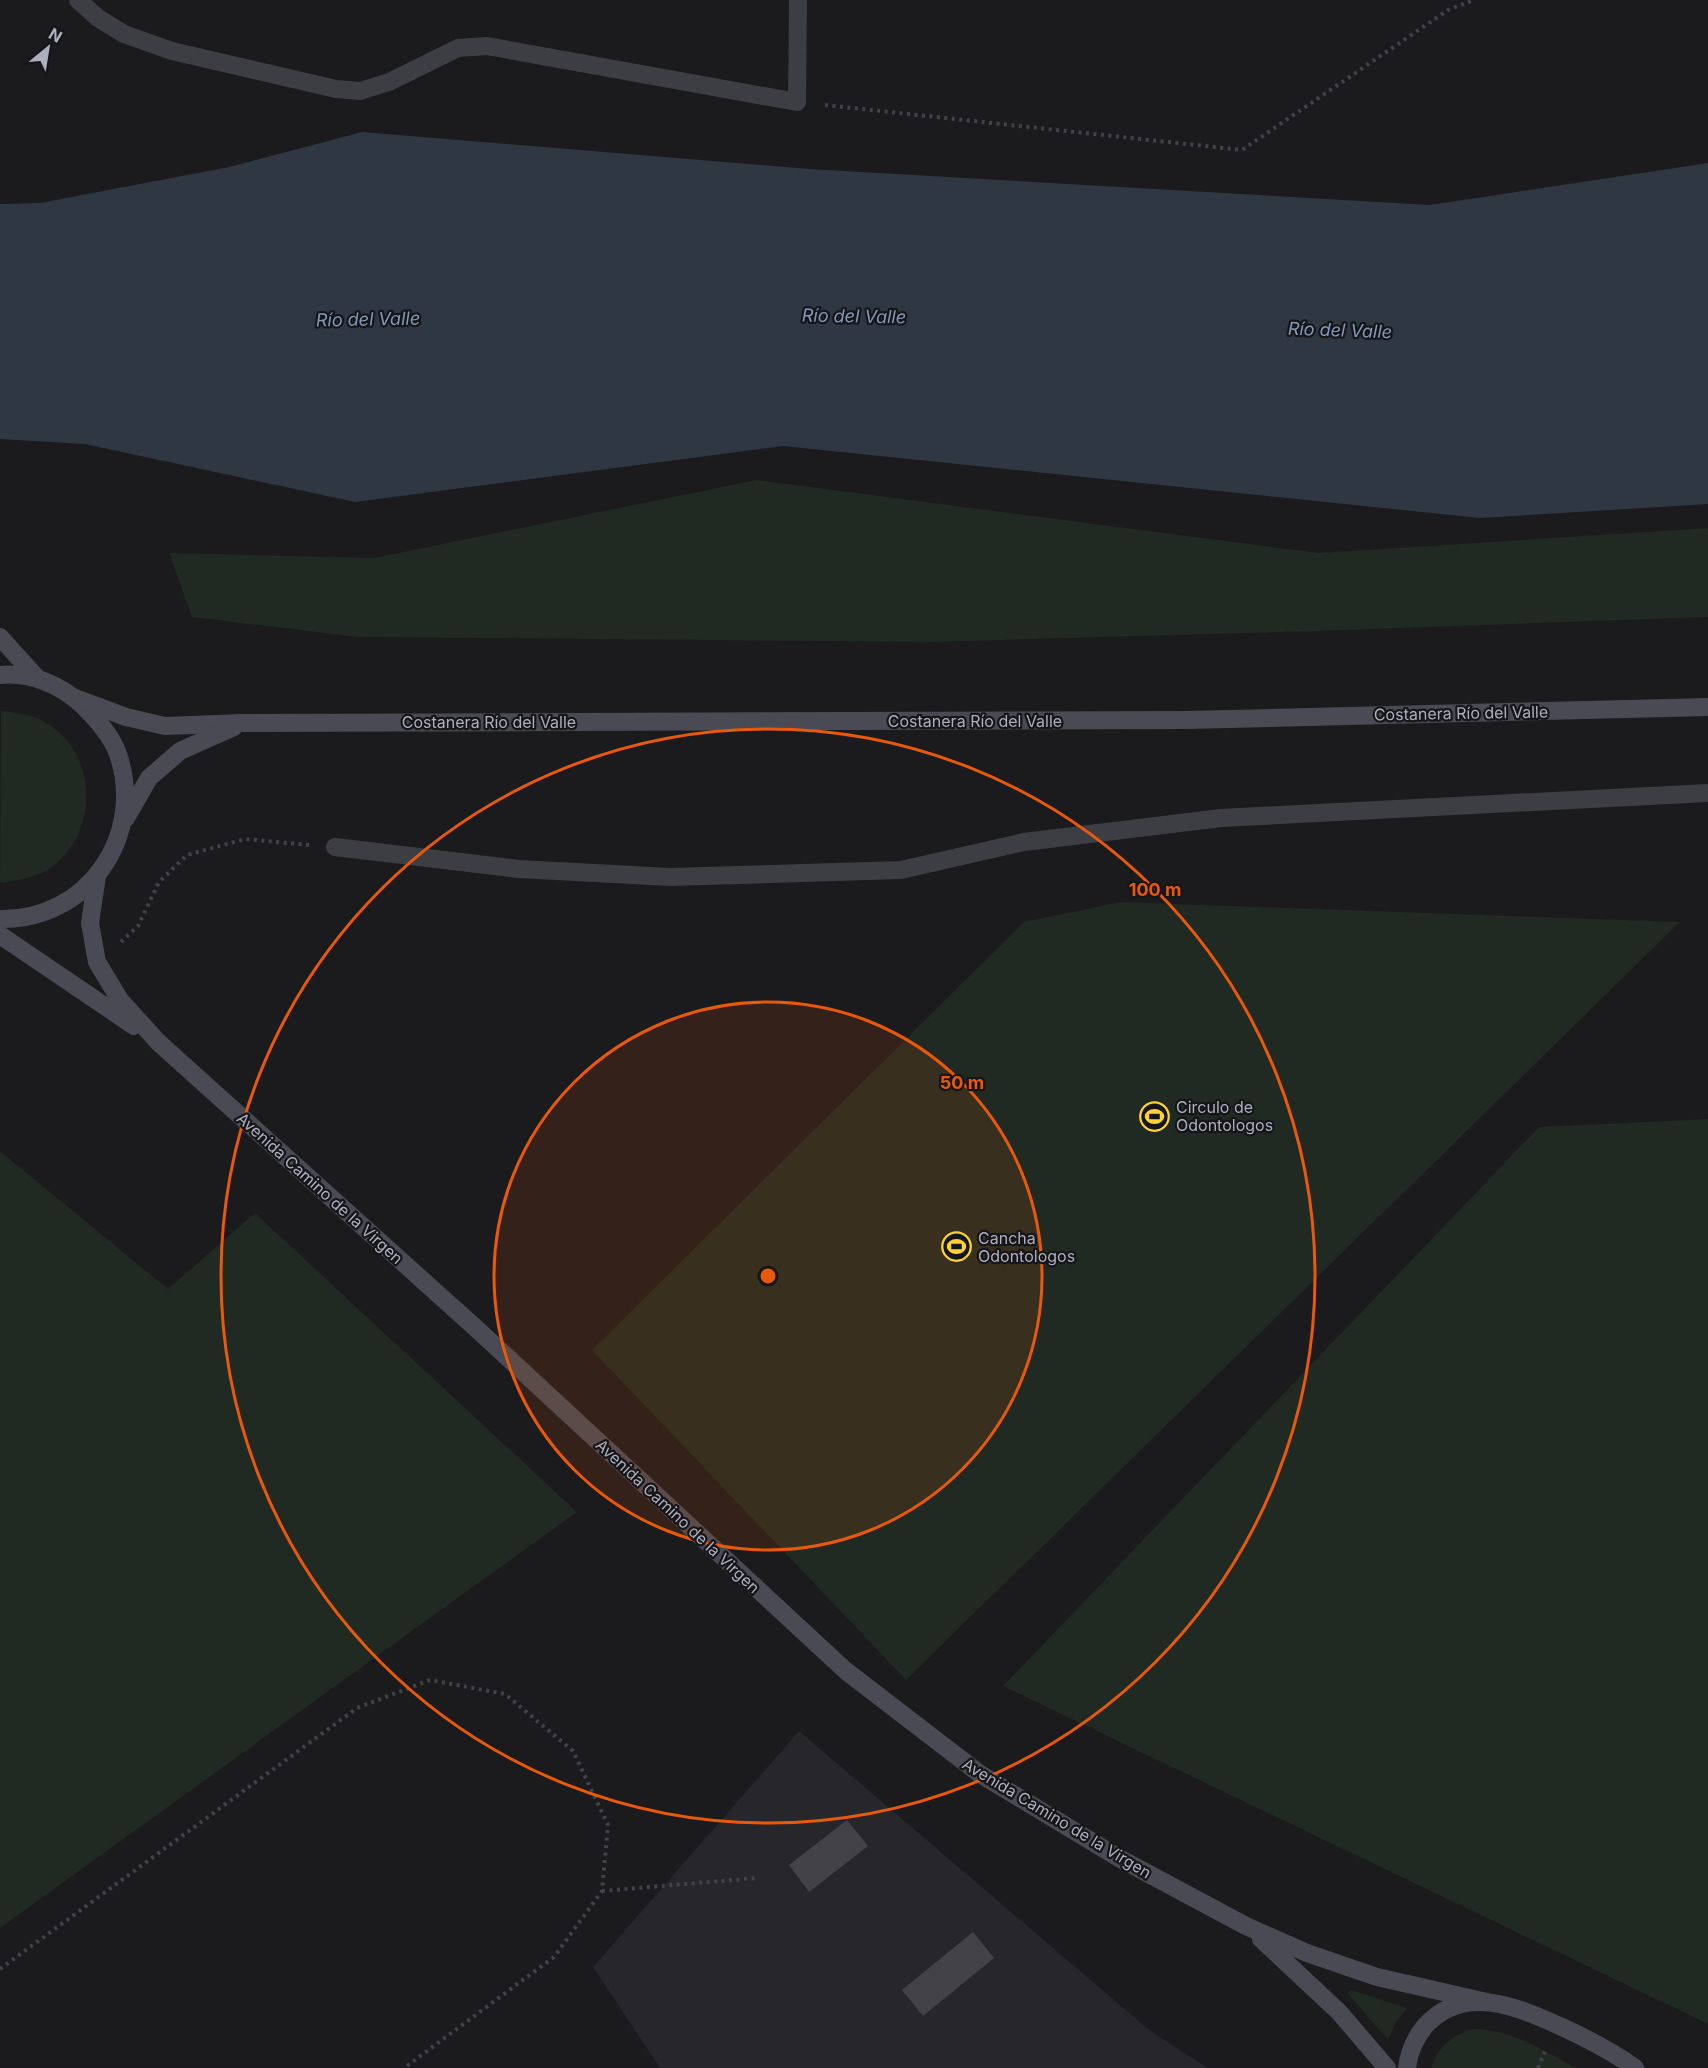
<svg xmlns="http://www.w3.org/2000/svg" width="1708" height="2068" font-family="Inter,sans-serif">
  <style>
    .built { fill: #27262a }
    .green { fill: #202922 }
    .water { fill: #2f3743 }
    .building { fill: #424247 }
    .lines { fill: none; stroke-linecap: round; stroke-linejoin: round }
    .path { stroke: #41424a; stroke-width: 4; stroke-dasharray: 3 4.5; stroke-linecap: butt }
    .street { stroke: #3d3d44; stroke-width: 18 }
    .secondary { stroke: #494a53; stroke-width: 18 }
    .ring { fill: none; stroke: #e8590c; stroke-width: 3 }
    .labels { text-anchor: middle; dominant-baseline: central; stroke-width: 4.5; stroke-linejoin: round; paint-order: stroke }
    .street-label { font-size: 16px; fill: #acafbd; stroke: #161518 }
    .poi-label { font-size: 16px; fill: #acafbd; stroke: #161518; text-anchor: start }
    .water-label { font-size: 18px; font-style: italic; fill: #8299ba; stroke: #161518 }
    .centre { fill: #e8590c; stroke: #161518; stroke-width: 3 }
    .ring-label { font-size: 18px; text-anchor: middle; font-weight: bold; fill: #e8590c; stroke: #161518; stroke-width: 4.5; stroke-linejoin: round; paint-order: stroke }
  </style>
  <rect width="100%" height="100%" fill="#1b1a1d"/>
  <path class="built" d="M799,1731L1148,2029L1207,2068H660L593,1967Z"/>
  <g class="green">
    <path d="M756,480L1319,553L1708,528V617L1318,631L932,642L358,637L192,617L169,553L374,558Z"/>
    <path d="M1,711C15,712 28,714 41,720C100,749 101,836 47,870C33,878 18,880 3,883L0,882Z"/>
    <path d="M1121,902L1680,922L906,1680L592,1350L1024,922Z"/>
    <path d="M1708,1119V2024L1003,1686L1539,1127Z"/>
    <path d="M0,1151L168,1289L255,1213L577,1512L0,1928Z"/>
    <path d="M1352,1990L1407,2008L1396,2022L1388,2040L1349,1995L1348,1992Z"/>
    <path d="M1473,2029C1509,2029 1545,2050 1575,2068H1431C1438,2046 1451,2036 1473,2029Z"/>
  </g>
  <path class="water" d="M362,132L809,169L1430,205L1708,163V504L1480,518L783,446L355,502L85,444L0,439V204L40,203L229,167Z"/>
  <g class="building">
    <path d="M847,1820L868,1846L809,1892L789,1865Z"/>
    <path d="M973,1932L994,1958L923,2016L902,1990Z"/>
  </g>
  <g class="lines">
    <g class="path">
      <path d="M825,105L1242,150L1448,10L1474,0"/>
      <path d="M121,942L138,926L159,882L187,855L245,839L309,845"/>
      <path d="M602,1891L757,1878"/>
      <path d="M0,1969L357,1708L430,1680L505,1694L573,1751L608,1825L602,1891L554,1957L404,2068"/>
      <path d="M1538,2068L1546,2049"/>
    </g>
    <g class="street">
      <path d="M78,0L98,18L124,34L172,51L336,89L360,91L389,82L458,48L487,46L797,102L798,0"/>
      <path d="M335,847L519,869L670,877L901,870L1024,842L1221,818L1708,793"/>
    </g>
    <g class="secondary">
      <path d="M0,637L38,679"/>
      <path d="M0,675C30,672 62,685 83,706C97,720 111,735 118,754C146,836 87,921 0,919"/>
      <path d="M75,698L126,717L165,726L242,723L1187,720L1708,707"/>
      <path d="M126,818L149,778L180,751L234,727"/>
      <path d="M97,876L90,923L97,962L120,1000L158,1042L479,1331L846,1671L980,1774L1119,1858L1246,1926L1307,1953L1377,1977L1487,2002"/>
      <path d="M0,935L134,1026"/>
      <path d="M1261,1939L1339,2012L1387,2068"/>
      <path d="M1407,2068C1409,2052 1415,2038 1425,2026C1464,1983 1518,2007 1562,2027C1588,2039 1612,2051 1635,2068"/>
    </g>
  </g>
  <circle cx="768" cy="1276" r="274" fill="#e8590c" fill-opacity=".12"/>
  <g class="ring">
    <circle cx="768" cy="1276" r="274"/>
    <circle cx="768" cy="1276" r="547"/>
  </g>
  <defs>
    <symbol id="stadium-ring" viewBox="-11 -11 22 22"><circle r="9.5" fill="#161518" stroke="#fed331" stroke-width="1.5"/><path d="M0-5a6.5 5 0 1 0 0 10a6.5 5 0 1 0 0-10ZM-3.5-1.8h7v3.6h-7Z" fill="#fed331"/></symbol>
  </defs>
  <g fill-rule="evenodd">
    <use href="#stadium-ring" x="1138" y="1100" width="33" height="33"/>
    <use href="#stadium-ring" x="940" y="1230" width="33" height="33"/>
  </g>
  <g class="labels">
    <g class="street-label">
      <text transform="translate(1461 713) rotate(-1)">Costanera Río del Valle</text>
      <text x="975" y="721">Costanera Río del Valle</text>
      <text x="489" y="722">Costanera Río del Valle</text>
      <text transform="translate(320 1188) rotate(42)">Avenida Camino de la Virgen</text>
      <text transform="translate(678 1516) rotate(43)">Avenida Camino de la Virgen</text>
      <text transform="translate(1057 1818) rotate(31)">Avenida Camino de la Virgen</text>
    </g>
    <g class="poi-label">
      <text x="1176" y="1107">Circulo de<tspan x="1176" dy="18">Odontologos</tspan></text>
      <text x="978" y="1238">Cancha<tspan x="978" dy="18">Odontologos</tspan></text>
    </g>
    <g class="water-label">
      <text transform="translate(854 316) rotate(1)">Río del Valle</text>
      <text transform="translate(368 319) rotate(-1)">Río del Valle</text>
      <text transform="translate(1340 330) rotate(2)">Río del Valle</text>
    </g>
  </g>
  <circle cx="768" cy="1276" r="9" class="centre"/>
  <g class="ring-label">
    <text x="1155" y="896">100 m</text>
    <text x="962" y="1089">50 m</text>
  </g>
  <g transform="translate(48 48) rotate(30)" stroke="#161518" stroke-width="4.5" paint-order="stroke">
  <path d="M0-4.5L10 22L0 15L-10 22Z" fill="#acafbd"/>
  <text y="-9" font-size="16" font-weight="bold" text-anchor="middle" fill="#acafbd">N</text>
  </g>
</svg>
